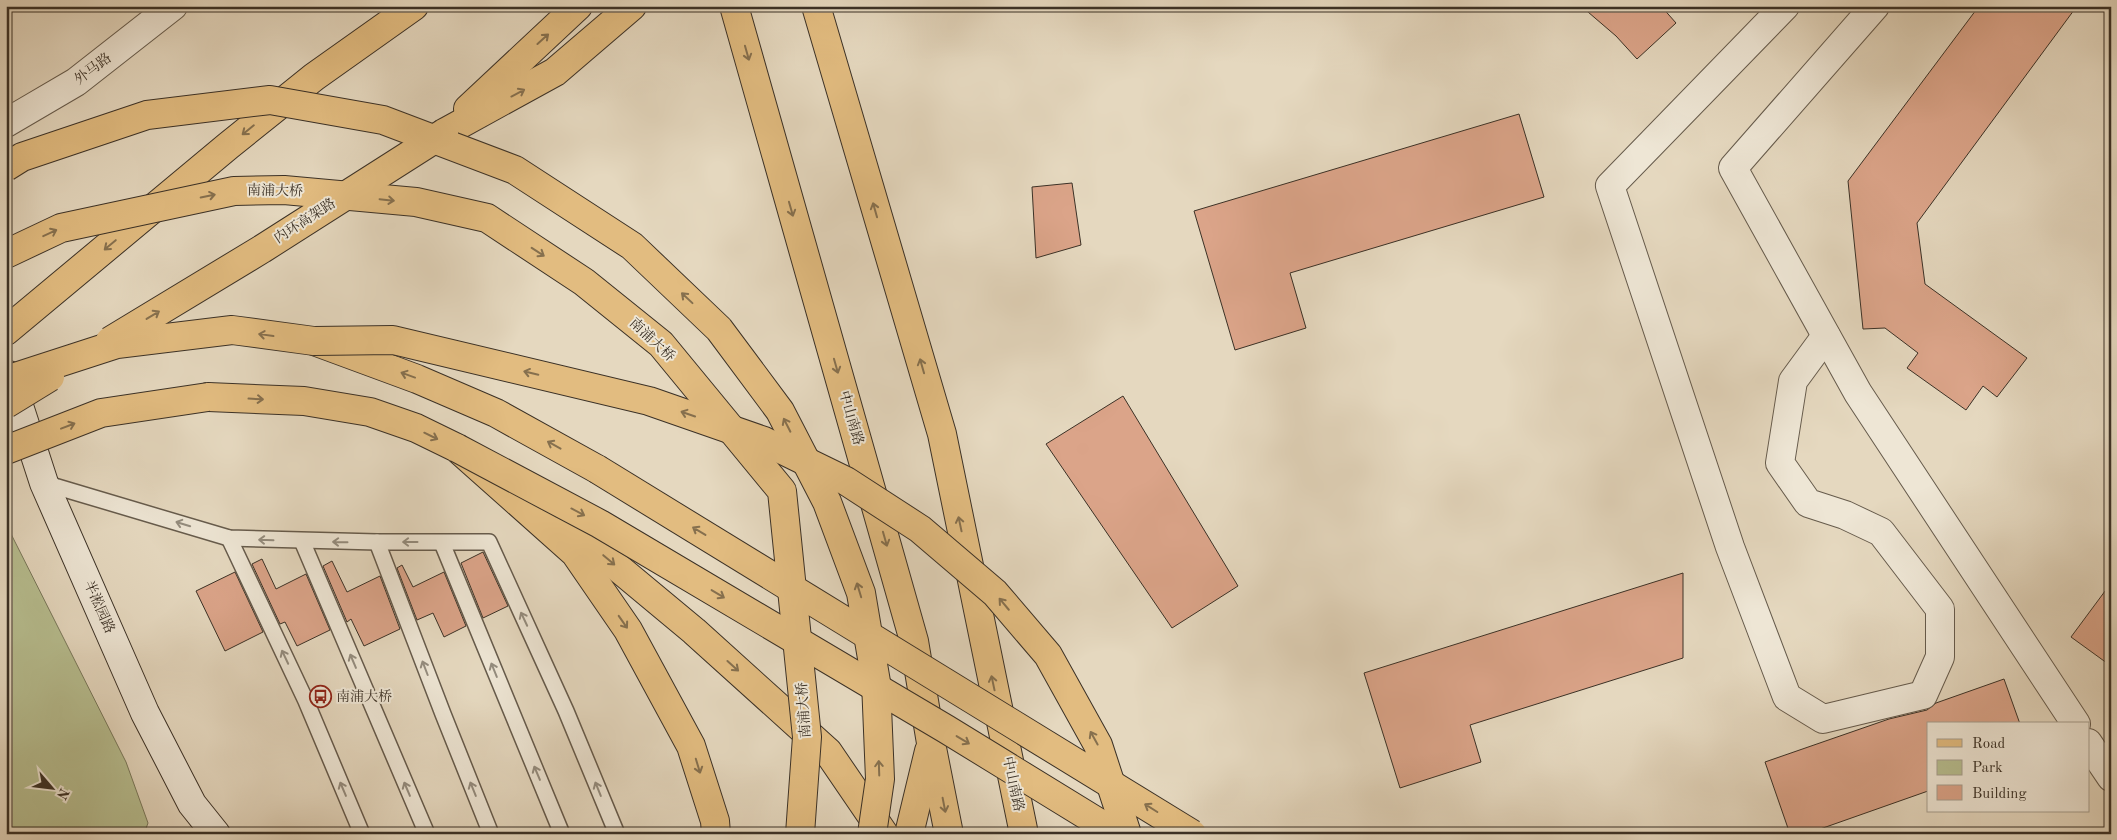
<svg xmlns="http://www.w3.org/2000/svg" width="2117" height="840" font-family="'Old Standard TT','Noto Serif SC',serif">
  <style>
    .green { fill: #b7be90; stroke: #79785b }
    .building { fill: #dba489; stroke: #3b3126 }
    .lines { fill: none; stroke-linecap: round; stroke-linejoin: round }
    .service-casing { stroke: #665b4c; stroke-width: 18 }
    .minor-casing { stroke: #665b4c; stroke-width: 30 }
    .secondary-casing { stroke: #3b3126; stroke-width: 30 }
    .primary-casing { stroke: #3b3126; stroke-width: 30 }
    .trunk-casing { stroke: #3b3126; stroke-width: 30 }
    .service { stroke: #eee6d5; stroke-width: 15 }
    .minor { stroke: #eee6d5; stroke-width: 28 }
    .secondary { stroke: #eee6d5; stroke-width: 28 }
    .primary { stroke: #e2bc80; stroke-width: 28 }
    .trunk { stroke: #e2bc80; stroke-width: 28 }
    .trunk-bridge-casing { stroke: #3b3126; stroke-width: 30; stroke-linecap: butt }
    .trunk-bridge { stroke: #e2bc80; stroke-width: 28 }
    .oneway { stroke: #86704e }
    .oneway2 { stroke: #948c7e }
    .labels { text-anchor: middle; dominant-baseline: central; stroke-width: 4; stroke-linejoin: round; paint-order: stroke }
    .street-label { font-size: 14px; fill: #3b3126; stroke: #eee6d5 }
    .poi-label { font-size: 14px; fill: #3b3126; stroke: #eee6d5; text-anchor: start }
  </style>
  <rect width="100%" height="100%" fill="#e5d8bf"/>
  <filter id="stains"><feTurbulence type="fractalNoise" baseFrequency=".004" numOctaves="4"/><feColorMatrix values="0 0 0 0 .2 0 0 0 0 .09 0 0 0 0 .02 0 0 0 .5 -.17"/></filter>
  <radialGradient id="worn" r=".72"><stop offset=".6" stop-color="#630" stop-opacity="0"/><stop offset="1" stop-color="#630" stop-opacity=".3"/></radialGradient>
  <path class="green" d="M6,524L126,762L148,823L144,834H6Z"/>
  <g class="building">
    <path d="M1581,6H1661L1676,23L1637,59L1616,36Z"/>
    <path d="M1979,6H2077L1917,223L1925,284L2027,358L1997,397L1983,386L1966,410L1907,368L1918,353L1885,328L1863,329L1848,181Z"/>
    <path d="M1519,114L1544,197L1290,273L1306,328L1235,350L1194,211Z"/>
    <path d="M1072,183L1081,245L1036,258L1032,187Z"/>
    <path d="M1123,396L1238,586L1172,628L1046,444Z"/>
    <path d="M483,552L508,606L483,618L461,563Z"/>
    <path d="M262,559L276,589L306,574L330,630L297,646L285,622L280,624L252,564Z"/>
    <path d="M332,561L347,592L380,576L400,629L364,646L351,619L347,622L323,566Z"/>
    <path d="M402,565L413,587L444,572L466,626L444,637L433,613L417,620L397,568Z"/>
    <path d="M235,572L263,632L225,651L196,591Z"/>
    <path d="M1683,573V658L1470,725L1481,762L1400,788L1364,673Z"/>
    <path d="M2111,583V666L2071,637Z"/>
    <path d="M2004,679L2020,724H1928V791L1806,834H1790L1765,762L1889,719L1927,710L1936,703Z"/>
  </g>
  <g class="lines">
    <defs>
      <g id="service">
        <path d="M44,483L229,538L377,542H489L566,711L617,834"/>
        <path d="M229,538L306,701L362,834"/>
        <path d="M302,541L427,834"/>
        <path d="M377,542L443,714L491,834"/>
        <path d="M442,543L562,834"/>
      </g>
      <g id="minor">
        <path d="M1785,6L1610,186L1730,547L1787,697L1823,719L1923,695L1940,657V609L1881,532L1845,515L1808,503L1780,463L1793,381L1826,336"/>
        <path d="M1875,6L1733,168L1858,393L2076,724"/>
        <path d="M6,123L76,82L173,6"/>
        <path d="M2088,743L2111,777"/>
      </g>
      <path id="secondary" d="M9,375L44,483L145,713L192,804L216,834"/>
      <g id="primary">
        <path d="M734,6L914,641L931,743L949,834"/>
        <path d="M816,6L942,434L1024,834"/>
        <path d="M909,834L929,751"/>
      </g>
      <g id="trunk">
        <path d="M468,109L578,6"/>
        <path d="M444,133L555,72L632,6"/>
        <path d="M6,331L228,146L314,77L414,6"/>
        <path d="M314,341L417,379L496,413L597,469"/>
        <path d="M208,397L304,401L370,412L416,428L457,448L575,553L628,630L691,746L715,821L716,834"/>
        <path d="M566,527L599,552L694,631L828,752L884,834"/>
      </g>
    </defs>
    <use href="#service" class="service-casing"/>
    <use href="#minor" class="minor-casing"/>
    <use href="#secondary" class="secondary-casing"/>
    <use href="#primary" class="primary-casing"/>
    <use href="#trunk" class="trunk-casing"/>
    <use href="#service" class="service"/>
    <use href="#minor" class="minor"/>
    <use href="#secondary" class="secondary"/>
    <use href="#primary" class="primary"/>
    <use href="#trunk" class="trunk"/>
    <defs>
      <g id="trunk-bridge">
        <path d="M6,167L22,157L147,115L270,100L383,120L515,170L632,246L719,329L780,411L827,502L861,593L876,682L880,779L872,834"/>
        <path d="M6,254L61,228L234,191L284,190L416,202L487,218L584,282L661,344L782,491L807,737L800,834"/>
        <path d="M110,341L262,249L444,133"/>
        <path d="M6,380L117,344L232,330L314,341L393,340L649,401L764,441L846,481L920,529L995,593L1048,655L1098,745L1127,834"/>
        <path d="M6,404L50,377"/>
        <path d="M457,448L600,524L946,729L1117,834"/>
        <path d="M6,450L101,413L208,397"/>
        <path d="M597,469L1192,834"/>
      </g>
    </defs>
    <use href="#trunk-bridge" class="trunk-bridge-casing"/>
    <use href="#trunk-bridge" class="trunk-bridge"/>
  </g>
  <defs><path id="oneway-shaft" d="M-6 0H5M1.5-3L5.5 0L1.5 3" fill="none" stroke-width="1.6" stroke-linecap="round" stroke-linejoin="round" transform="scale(1.25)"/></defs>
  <g class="oneway">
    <use href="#oneway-shaft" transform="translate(543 39) rotate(-42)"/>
    <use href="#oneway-shaft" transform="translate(747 53) rotate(74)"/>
    <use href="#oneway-shaft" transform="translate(518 93) rotate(-28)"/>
    <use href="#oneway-shaft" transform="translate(248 130) rotate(141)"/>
    <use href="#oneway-shaft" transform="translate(208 196) rotate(-12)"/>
    <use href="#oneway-shaft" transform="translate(387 200) rotate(6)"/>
    <use href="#oneway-shaft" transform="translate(791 209) rotate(74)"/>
    <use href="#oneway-shaft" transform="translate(875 210) rotate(-106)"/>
    <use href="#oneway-shaft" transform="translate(50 233) rotate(-25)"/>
    <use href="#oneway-shaft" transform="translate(110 245) rotate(140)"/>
    <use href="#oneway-shaft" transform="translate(538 252) rotate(33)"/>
    <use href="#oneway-shaft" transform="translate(687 298) rotate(-137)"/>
    <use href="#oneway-shaft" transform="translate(153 315) rotate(-31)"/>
    <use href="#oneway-shaft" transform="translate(266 335) rotate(-172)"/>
    <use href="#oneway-shaft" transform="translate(836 366) rotate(74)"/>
    <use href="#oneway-shaft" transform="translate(922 366) rotate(-106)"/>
    <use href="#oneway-shaft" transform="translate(531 373) rotate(-167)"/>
    <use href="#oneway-shaft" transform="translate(408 375) rotate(-160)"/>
    <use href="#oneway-shaft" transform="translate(256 399) rotate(3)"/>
    <use href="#oneway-shaft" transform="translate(688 414) rotate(-161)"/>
    <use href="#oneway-shaft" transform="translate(787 425) rotate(-117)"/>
    <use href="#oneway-shaft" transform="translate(68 426) rotate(-21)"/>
    <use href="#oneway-shaft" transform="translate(431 436) rotate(26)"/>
    <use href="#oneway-shaft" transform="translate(554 445) rotate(-151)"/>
    <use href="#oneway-shaft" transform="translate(578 512) rotate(28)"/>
    <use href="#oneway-shaft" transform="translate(960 524) rotate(-102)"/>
    <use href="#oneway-shaft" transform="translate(699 531) rotate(-149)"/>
    <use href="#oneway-shaft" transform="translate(885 539) rotate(74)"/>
    <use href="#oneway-shaft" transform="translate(609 560) rotate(40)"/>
    <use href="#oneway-shaft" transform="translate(859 590) rotate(-107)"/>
    <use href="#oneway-shaft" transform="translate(718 594) rotate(31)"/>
    <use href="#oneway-shaft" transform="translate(1004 604) rotate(-130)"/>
    <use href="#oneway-shaft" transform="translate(623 622) rotate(55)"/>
    <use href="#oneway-shaft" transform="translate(733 666) rotate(42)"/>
    <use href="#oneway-shaft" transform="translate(993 683) rotate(-102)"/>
    <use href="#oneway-shaft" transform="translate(1094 738) rotate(-119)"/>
    <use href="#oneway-shaft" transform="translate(963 740) rotate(31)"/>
    <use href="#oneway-shaft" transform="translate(698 766) rotate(73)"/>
    <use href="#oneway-shaft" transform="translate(879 768) rotate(-92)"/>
    <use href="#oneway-shaft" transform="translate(944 805) rotate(79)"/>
    <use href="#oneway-shaft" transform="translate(1151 808) rotate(-148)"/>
  </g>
  <g class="oneway2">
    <use href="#oneway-shaft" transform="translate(183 524) rotate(-163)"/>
    <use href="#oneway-shaft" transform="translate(266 540) rotate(-178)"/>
    <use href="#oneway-shaft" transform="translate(340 542) rotate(-179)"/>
    <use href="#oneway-shaft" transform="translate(410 542) rotate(-180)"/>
    <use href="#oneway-shaft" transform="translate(524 619) rotate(-115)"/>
    <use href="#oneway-shaft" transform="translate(285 657) rotate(-115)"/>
    <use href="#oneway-shaft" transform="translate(353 661) rotate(-113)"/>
    <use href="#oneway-shaft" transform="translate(425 668) rotate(-111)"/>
    <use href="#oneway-shaft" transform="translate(494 670) rotate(-112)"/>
    <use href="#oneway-shaft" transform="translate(537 773) rotate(-113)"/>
    <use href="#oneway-shaft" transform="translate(343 789) rotate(-113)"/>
    <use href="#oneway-shaft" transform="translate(407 789) rotate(-113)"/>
    <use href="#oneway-shaft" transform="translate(473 789) rotate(-112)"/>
    <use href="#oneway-shaft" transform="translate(598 789) rotate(-112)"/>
  </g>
  <defs>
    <symbol id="bus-ring" viewBox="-11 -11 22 22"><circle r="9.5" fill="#eee6d5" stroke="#8f2418" stroke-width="1.5"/><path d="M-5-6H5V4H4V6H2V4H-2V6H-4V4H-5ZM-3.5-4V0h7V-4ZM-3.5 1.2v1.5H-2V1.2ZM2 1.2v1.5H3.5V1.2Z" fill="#8f2418"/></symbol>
  </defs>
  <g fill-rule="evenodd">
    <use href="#bus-ring" x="308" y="684" width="25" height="25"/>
  </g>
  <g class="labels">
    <g class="street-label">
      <text transform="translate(93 69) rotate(-37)">外马路</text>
      <text transform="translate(275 191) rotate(1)">南浦大桥</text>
      <text transform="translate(305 221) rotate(-33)">内环高架路</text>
      <text transform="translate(652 340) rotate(43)">南浦大桥</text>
      <text transform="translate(851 418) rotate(74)">中山南路</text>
      <text transform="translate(99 607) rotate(66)">半淞园路</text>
      <text transform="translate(804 710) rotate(-94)">南浦大桥</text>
      <text transform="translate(1013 784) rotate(78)">中山南路</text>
    </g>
    <g class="poi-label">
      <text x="336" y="697">南浦大桥</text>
    </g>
  </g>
  <rect width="2117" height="840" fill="none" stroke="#e5d8bf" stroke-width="25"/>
  <rect x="8" y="8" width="2102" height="825" fill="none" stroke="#3b3126" stroke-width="2.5"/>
  <rect x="12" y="12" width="2092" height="815" fill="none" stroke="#3b3126"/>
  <rect x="1927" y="722" width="162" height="90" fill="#eee6d5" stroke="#a69e8f"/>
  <rect x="1937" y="739" width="25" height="8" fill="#e2bc80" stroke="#a69e8f"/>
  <text x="1972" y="748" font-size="15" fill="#3b3126">Road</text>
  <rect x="1937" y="760" width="25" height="15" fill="#b7be90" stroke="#a69e8f"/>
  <text x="1972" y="772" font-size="15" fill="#3b3126">Park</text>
  <rect x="1937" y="785" width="25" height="15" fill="#dba489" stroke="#a69e8f"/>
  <text x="1972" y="798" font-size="15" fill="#3b3126">Building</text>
  <g transform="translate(52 788) rotate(118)" stroke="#eee6d5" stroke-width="4" paint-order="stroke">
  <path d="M0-4L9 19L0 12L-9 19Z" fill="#3b3126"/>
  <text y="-8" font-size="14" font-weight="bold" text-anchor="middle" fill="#3b3126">N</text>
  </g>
  <rect width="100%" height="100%" filter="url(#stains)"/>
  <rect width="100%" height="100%" fill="url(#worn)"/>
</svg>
